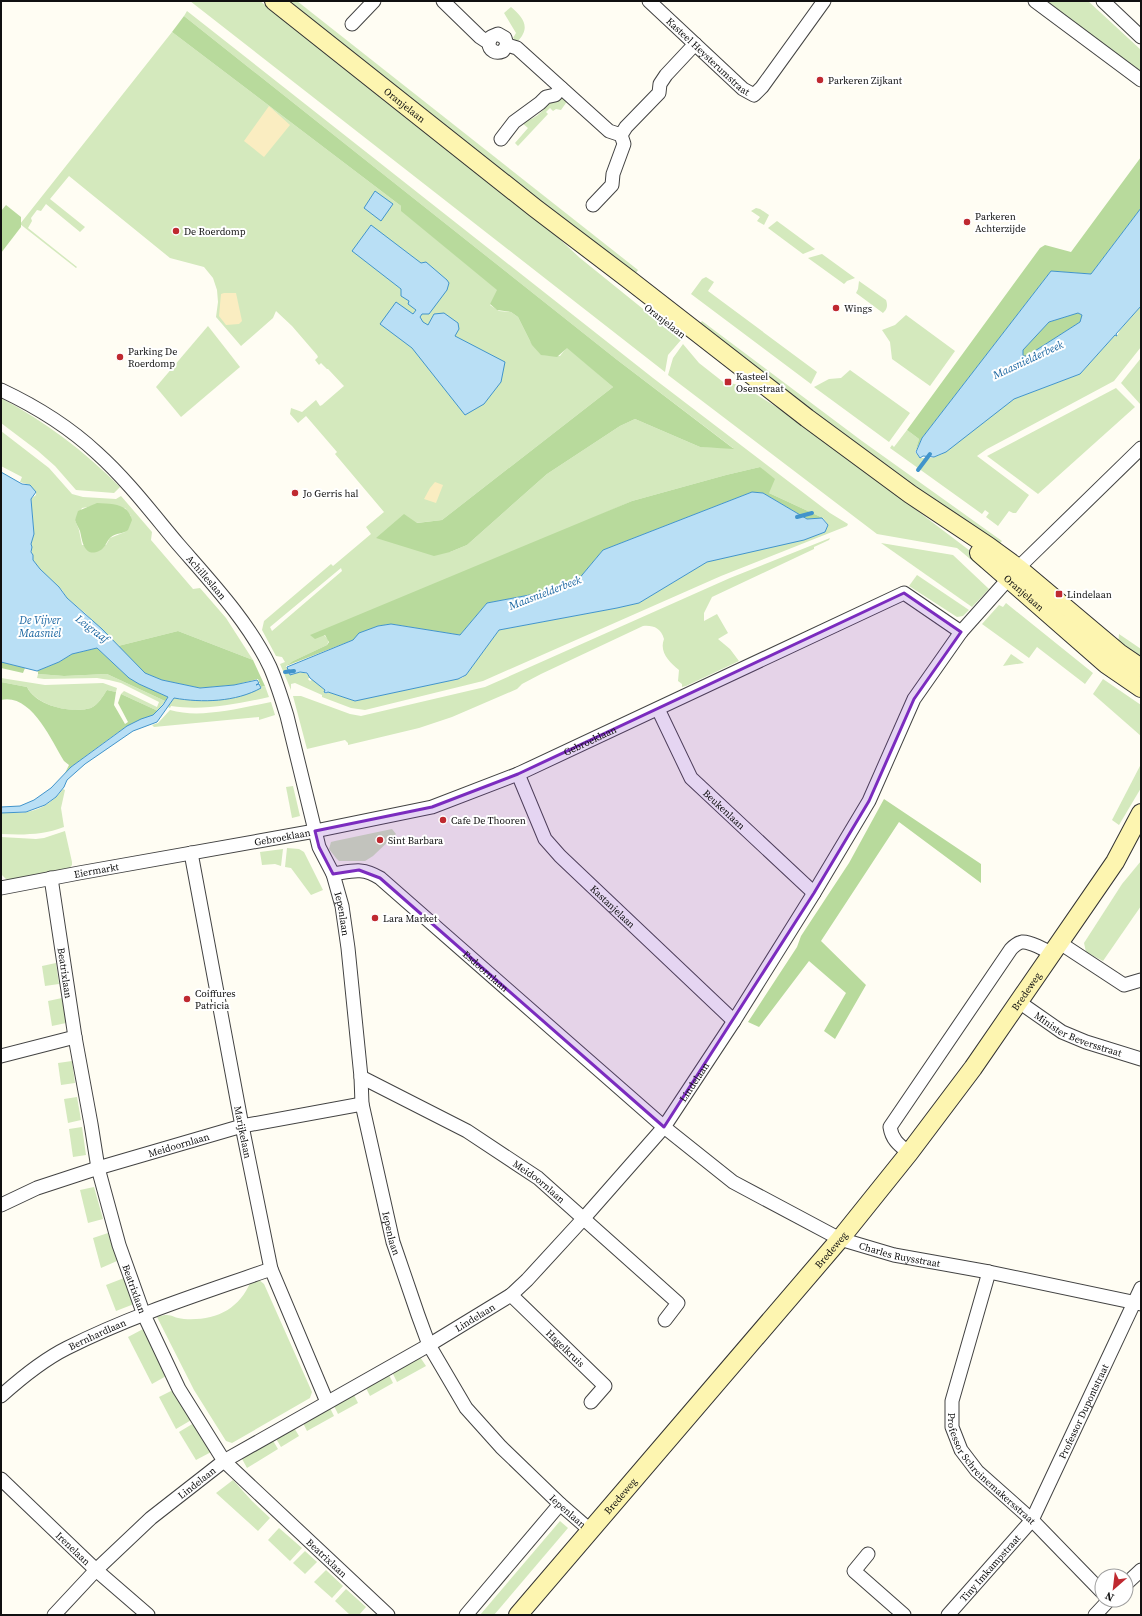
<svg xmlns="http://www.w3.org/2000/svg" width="1142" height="1616" font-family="'Source Serif 4',serif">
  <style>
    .green { fill: #d4e9bd; fill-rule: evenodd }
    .forest { fill: #b8da9c }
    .sand { fill: #faedc1 }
    .water { fill: #b9dff5; stroke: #4194cb; fill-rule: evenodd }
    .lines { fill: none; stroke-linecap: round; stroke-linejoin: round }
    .stream { stroke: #4194cb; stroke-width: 4 }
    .street-casing { stroke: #434343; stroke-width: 15 }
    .secondary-casing { stroke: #323232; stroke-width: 20 }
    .street { stroke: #fff; stroke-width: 13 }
    .secondary { stroke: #fdf5b0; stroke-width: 18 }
    .marked { fill: #7b2cbf; fill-opacity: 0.2; stroke: #7b2cbf; stroke-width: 3; stroke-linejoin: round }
    .poi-dot { fill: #bf2930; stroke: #fff; stroke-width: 1.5 }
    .labels { text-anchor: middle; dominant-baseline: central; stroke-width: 4; stroke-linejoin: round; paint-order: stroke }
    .street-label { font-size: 10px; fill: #101010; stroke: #fff }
    .poi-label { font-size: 10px; fill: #101010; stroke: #fff; text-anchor: start }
    .water-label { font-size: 11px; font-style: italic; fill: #1a66a1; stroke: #fff }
  </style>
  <rect width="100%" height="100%" fill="#fffdf3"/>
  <g class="green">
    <path d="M190,1H260L536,217L580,258L679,338L681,340L668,355L665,372Z"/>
    <path d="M284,1H297L638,270L636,273L624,270Z"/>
    <path d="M1045,1H1088L1141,50V72Z"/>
    <path d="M511,7C524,18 531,28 517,42L513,38L516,33L504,13Z"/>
    <path d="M187,11L653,378L830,513L848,524L847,526L721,576L483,681L365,710L351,708L322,697V695L295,683L291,684V690L280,664L285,662L282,657L276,656L262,630L264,621L331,564L333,566L371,534L366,527L384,512L335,454L337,452L306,416L298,423L290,414L291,408L302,412L316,400L320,406L322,405L344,386L328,369H327L321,363L319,365L315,360L318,357L317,355L292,326L276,311L273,318L241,346L216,317L218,302L217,290L213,278L204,267L170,258L69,176L50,199L85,227L80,232L46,204L41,211L37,210L31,218L32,221L28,228L77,267L76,268L20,224L172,32L401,206L402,211L498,290L490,305L499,311L511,312L518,317L530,341L540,353L542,355L560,356L567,347L613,387L442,520L416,523L450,552L467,545L547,474L620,426L635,419L700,447L733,448L616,359L184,16ZM760,467L769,493L823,518L828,525L825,532L820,534L707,562L639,603L617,608L499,630L466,675L462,678L355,701L328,692L326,694L324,692L325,690L313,679L310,681L308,679L310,677C304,670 298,673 290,675L286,666L293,661L327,645L329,640L324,635L632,501L726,475ZM341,568L342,571L272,631L270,627Z"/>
    <path d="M566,98L568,100L561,110L556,109L553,111L550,108L546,112L548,114L518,146L515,143L528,128L522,123L525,120C535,120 541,112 548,105V101Z"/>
    <path d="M756,208L760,209L769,215L764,225L757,221L760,217L751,211Z"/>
    <path d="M777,221L815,249L803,254L768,228Z"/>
    <path d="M822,254L855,278L847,281L844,284L808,258Z"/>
    <path d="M706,277L714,282L708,291L817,372L811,384L691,294L702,279Z"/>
    <path d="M859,281L886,300C888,306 887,309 883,313L856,293L858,289Z"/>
    <path d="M1141,306V347L1114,381L987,449L977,456L1029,495L1016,513H1013L1009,511L998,526L986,517L989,513L985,510L982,514L890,448L892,445L894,447L907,430L919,439L915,452L920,458H931L942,454L1014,399L1080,374L1115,335L1117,336L1120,330Z"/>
    <path d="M906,315L955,351L930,386L892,359L890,342L882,330L895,325Z"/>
    <path d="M702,321L862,441L1002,541L997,547L697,327Z"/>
    <path d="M208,326L240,367L181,417L156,387Z"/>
    <path d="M683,344L699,363L727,385L730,383L743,386L799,421L986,563L981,568L957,548L877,534L668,375L673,358Z"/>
    <path d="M1141,358V405L1121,383Z"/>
    <path d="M850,370L910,413L889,442L814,387L829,379L841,378Z"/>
    <path d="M1116,388L1135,407L1038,494L987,456Z"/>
    <path d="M1,398C46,422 84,451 120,487L114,493L76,490L55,466L38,451L1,423Z"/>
    <path d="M1,431L49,468L72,494L83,497L116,499L121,496L152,532L151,540L193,589L200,588L226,618L253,660L178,631L118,646L85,613L67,598L62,590L40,569L33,560L31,544L34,534L31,499L36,495V492H34L30,485L20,482L22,477L1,466ZM93,506L125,508L131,516L125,532L110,538L106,545H82L79,530L75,520L82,508Z"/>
    <path d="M830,538L829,540L814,547V549L712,597L704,613V621L717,614L728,633L718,639L730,649L739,661L686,686L682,687V684L678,681L679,670C669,662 659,652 664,639C661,628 653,625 643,626L541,674L522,684L517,689L452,717L419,728L348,745V743L345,740L307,749L293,696H301L350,714L361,716L485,687L730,578Z"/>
    <path d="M881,543L953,555L989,589L972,607Z"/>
    <path d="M917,575L969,610L963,616L957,617L909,586Z"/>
    <path d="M1006,603L1093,673L1085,684L1037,647L1029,658L982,624L999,605L1003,607Z"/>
    <path d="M1119,634L1141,649V662L1118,646Z"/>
    <path d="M1011,654L1024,663L1003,666Z"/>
    <path d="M38,674L64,676L107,674L165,701L158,711L121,694L124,691L157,707L159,702L121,683L109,680L97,678L44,679L37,678Z"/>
    <path d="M1,678L45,685L103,683L117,688L116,692L107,690C103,696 98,705 91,708C71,714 37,706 27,687L1,682Z"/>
    <path d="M1103,679L1141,705V736L1093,694Z"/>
    <path d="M265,686L269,697C237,704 204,711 171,706L170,708L168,707L174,698C207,704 235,699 265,686Z"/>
    <path d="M271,702L275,715L259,720V717L154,727L152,725L158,723L170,710C200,719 240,708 271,702Z"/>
    <path d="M1141,764V788L1119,825L1112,820Z"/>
    <path d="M293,786L300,816L292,818L286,787Z"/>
    <path d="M63,789L65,790L61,808L64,827C43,835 24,835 1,834V813C7,812 14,813 20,813C37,812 53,803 63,789Z"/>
    <path d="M392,829L396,834L373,856L365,861H339L336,858L329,849L331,842L335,841Z"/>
    <path d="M65,831L72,862V865L68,870L8,881L1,874V837L36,839L44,838Z"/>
    <path d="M287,848L299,849L304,852L323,890L311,895L291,868L285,867Z"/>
    <path d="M283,849L281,866L275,864L262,865L260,852Z"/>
    <path d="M1141,861V906L1103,961L1086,952L1084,943L1122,884Z"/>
    <path d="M56,963L59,984L45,986L42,966Z"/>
    <path d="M62,998L66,1023L52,1026L48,1001Z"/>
    <path d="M72,1061L75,1083L61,1085L58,1063Z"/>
    <path d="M77,1097L81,1120L68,1123L64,1099Z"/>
    <path d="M82,1127L86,1155L73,1157L69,1129Z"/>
    <path d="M94,1187L103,1219L88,1223L80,1190Z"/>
    <path d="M108,1233L117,1261L101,1268L93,1238Z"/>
    <path d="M124,1278L134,1304L116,1311L106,1285Z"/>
    <path d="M258,1279L264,1284L312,1392L310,1398L232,1443L226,1441L194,1390L157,1317C172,1312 171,1318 184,1319C215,1321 239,1310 251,1281Z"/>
    <path d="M145,1328L168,1375L152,1384L128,1337Z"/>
    <path d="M420,1357L426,1366L397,1382L392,1372Z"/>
    <path d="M388,1373L393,1383L370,1396L365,1386Z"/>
    <path d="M175,1389L193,1419L176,1429L159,1397Z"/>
    <path d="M353,1393L358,1403L338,1414L333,1404Z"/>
    <path d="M329,1406L334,1416L307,1431L302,1421Z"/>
    <path d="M194,1423L213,1451L196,1460L179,1432Z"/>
    <path d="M293,1426L299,1436L281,1447L275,1437Z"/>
    <path d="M272,1439L278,1449L247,1468L241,1457Z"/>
    <path d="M233,1480L252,1501L270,1518L258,1531L216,1493Z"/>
    <path d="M560,1521L568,1528L494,1615H480Z"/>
    <path d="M279,1528L302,1548L290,1561L268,1540Z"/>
    <path d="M305,1551L317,1562L305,1574L293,1563Z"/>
    <path d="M326,1570L343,1586L332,1598L314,1582Z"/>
    <path d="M346,1589L366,1607L359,1615H350L335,1601Z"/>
  </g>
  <g class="forest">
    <path d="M184,16L616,359L734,449L700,447L635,419L620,426L547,474L467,545L450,552L434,556L376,538L404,514L417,523L442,520L613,387L567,348L557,357L541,355L532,345L518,317L511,312L497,310L490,304L497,290L401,211V206L172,32Z"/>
    <path d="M1141,157V208L1091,274L1051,271L922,438L915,452L919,439L907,430L1040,248L1045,245L1071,252Z"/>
    <path d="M6,205L21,217V227L1,253V211Z"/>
    <path d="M1078,313L1082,315L1080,322L1027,356H1023L1022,350L1049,322Z"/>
    <path d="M760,467L775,479L769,493L823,518L807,519L763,493L752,492L603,550L572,587L487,603L460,635L391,624L378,626L360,633L353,640L286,666L293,661L327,645L329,642L325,635L315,639L310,635L632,501L726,475Z"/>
    <path d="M97,503C112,504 128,503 132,520L128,530C123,534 116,533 111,537C106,541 106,548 99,551C84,558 82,540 80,531C78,527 76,523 75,520L78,511Z"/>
    <path d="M178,631L253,660L265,686L261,687L258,679L234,685L200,688L162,680L145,673L118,646Z"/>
    <path d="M97,648L129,678L139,684L168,697L165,701L107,674L64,676L38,674V672L37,671L59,662L72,654Z"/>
    <path d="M1,662L25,668L23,673L1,668Z"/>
    <path d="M1,682L27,687C36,706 72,714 91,708C98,705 103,696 107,690L116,692L114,705L125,724L128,722L118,703L121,694L158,711C150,719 137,720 127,726C108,739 90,753 71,767L64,775L69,765L64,761C51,740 31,693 1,700Z"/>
    <path d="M884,799L981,864V883L899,822L821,941L866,985L835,1039L824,1031L846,993L809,961L759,1027L748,1022L797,947L801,936L849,863Z"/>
  </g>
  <g class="sand">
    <path d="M269,106L290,125L264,157L244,141Z"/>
    <path d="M224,293H236L242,321L239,324L226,325L219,316L221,294Z"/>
    <path d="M435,482L443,485L436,503L424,499L430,488Z"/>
  </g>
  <g class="water">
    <path d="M375,191L393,204L381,221L364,208Z"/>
    <path d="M1141,208V306L1116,334L1117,336L1115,335L1080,374L1014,399L946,452L934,457L923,456L920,458L916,452L922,438L1051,271L1091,274ZM1078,313L1082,315L1080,322L1027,356H1023V350L1049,322Z"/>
    <path d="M371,225L421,263L426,262L447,280L449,283L447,290L429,314H422L420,317L423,322L428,325L434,314L444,313L458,323L459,329L455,336L505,362L501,382L484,404L465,415L412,348L380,324L396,302L413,314L416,310L408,304L409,301L401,296V289L352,251Z"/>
    <path d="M1,472L22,484L30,485L36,492L31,499L34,534L31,544L32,547L31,552L33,555V560L40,569L59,587L67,598L102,629L145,673L162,680L200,688L234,685L257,680L259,683L256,685L259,684L261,688C236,702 202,703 174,698L157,722L133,731L85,764L67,780L64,787L56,797L45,805L26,812L1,813V807L20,806L34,800L51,788L71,767L127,726L141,719L153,715L163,705L168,697L139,684L129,678L97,648L72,654L59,662L37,671L1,662Z"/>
    <path d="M752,492L763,493L807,519L822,518L828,525L825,532L804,540L707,562L639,603L617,608L499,630L466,675L458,679L355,701L328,692L326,693L324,692L325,690L310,678L307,673L300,672L290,675L289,671L290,670H288L287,667L353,640L359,633L378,626L391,624L460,635L487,603L572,587L603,550Z"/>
  </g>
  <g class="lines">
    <g class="stream">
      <path d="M918,470L930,454"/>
      <path d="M797,517L812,513"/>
      <path d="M285,672L294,671"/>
    </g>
    <defs>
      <g id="street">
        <path d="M443,1L480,37L489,43C489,51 496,54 503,51L507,45L505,38L498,34L491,37L489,43"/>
        <path id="s1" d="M649,1L743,89L754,95L762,87L824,1"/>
        <path d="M1035,1L1141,80"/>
        <path d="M1103,1L1141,37"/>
        <path d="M352,24L374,1"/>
        <path d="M507,45L517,48L609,131L621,135L626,127L659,93L660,84L666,75L695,44"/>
        <path d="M501,139L514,122L540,103L546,97L555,95L561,88"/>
        <path d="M593,205L612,185L613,174L624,144L621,135"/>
        <path id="s2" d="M1,390C35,406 69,427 97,453C127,480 152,513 178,544C211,582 248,621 270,667C277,683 282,700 287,716L319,847L333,874C353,871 362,867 380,878L664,1127L733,1182L840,1239L894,1255L989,1272L1141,1304"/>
        <path id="s3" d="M658,709L691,778L814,893"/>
        <path id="s4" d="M518,774L545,839L560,856L734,1021"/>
        <path id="s5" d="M191,853L242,1126L271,1269L327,1402"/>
        <path id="s6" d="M333,874L342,906L348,948L361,1077L362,1104L393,1242L418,1315L429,1345L466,1408L501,1447L560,1504L591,1531"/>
        <path id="s7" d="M51,878L75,1037L91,1124L98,1168L119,1245L144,1315L179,1389L224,1461L388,1615"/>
        <path id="s8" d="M1,888L79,873L315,831L432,807L518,774L904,593L961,632"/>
        <path d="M1060,943L1124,985L1141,980"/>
        <path id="s9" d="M1019,1002L1062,1032L1086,1042L1141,1059"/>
        <path d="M1,1056L75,1037"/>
        <path id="s10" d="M361,1077L467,1131L538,1178L678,1303L665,1320"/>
        <path d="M909,1153C899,1145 892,1140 890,1127L1011,949C1014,946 1017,943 1022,942C1029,941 1046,950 1052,954"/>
        <path id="s11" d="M1,1205L37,1188L98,1168L242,1126L362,1104"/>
        <path id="s12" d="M989,1272L952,1401V1427L961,1450L977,1471L1032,1520L1102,1592"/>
        <path id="s13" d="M511,1295L605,1386L591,1402"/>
        <path id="s14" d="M1,1396C21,1378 43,1360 67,1348C132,1315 203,1293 271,1269"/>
        <path id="s15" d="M1,1479L96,1570L148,1615"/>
        <path d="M868,1554L854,1571L904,1615"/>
        <path d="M1126,1584L1141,1570"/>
        <path id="s16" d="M54,1615L96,1570L151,1518L224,1461L429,1345L511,1295L527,1280L584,1218L664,1127L734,1021L814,893L869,801L914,699L961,632L1018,568L1141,448"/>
        <path d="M466,1615L560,1504"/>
        <path id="s17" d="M948,1615L1032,1520L1141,1288"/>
        <path d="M1095,1615L1109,1600"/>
      </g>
      <g id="secondary">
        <path id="s18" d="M274,1L535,208L631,281L807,418L910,494L988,546L1018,568L1119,653L1141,668"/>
        <path id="s19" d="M979,553L1106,664L1141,688"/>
        <path id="s20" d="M518,1615L840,1239L909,1153L973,1068L1115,862L1141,813"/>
      </g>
    </defs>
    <use href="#street" class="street-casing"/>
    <use href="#secondary" class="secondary-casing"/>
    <use href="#street" class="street"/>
    <use href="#secondary" class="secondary"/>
  </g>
  <path class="marked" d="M904,593L961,632L914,699L869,801L814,893L664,1127L380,878L359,870L333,874L319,847L315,831L432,807L518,774Z"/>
  <g class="poi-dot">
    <circle cx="820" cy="80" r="4"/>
    <circle cx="967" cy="222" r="4"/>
    <circle cx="176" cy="231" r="4"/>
    <circle cx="836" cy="308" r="4"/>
    <circle cx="120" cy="357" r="4"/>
    <rect x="724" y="378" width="8" height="8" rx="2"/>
    <circle cx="295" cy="493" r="4"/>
    <rect x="1055" y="590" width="8" height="8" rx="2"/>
    <circle cx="443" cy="820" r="4"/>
    <circle cx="380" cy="840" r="4"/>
    <circle cx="375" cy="918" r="4"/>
    <circle cx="187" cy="999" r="4"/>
  </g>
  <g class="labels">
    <g class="street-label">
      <text stroke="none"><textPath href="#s1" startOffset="81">Kasteel Heysterumstraat</textPath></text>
      <text stroke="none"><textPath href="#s18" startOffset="167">Oranjelaan</textPath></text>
      <text transform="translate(665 321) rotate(38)">Oranjelaan</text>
      <text stroke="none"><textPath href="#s2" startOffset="281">Achilleslaan</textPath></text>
      <text stroke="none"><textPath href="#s19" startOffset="60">Oranjelaan</textPath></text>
      <text stroke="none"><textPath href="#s8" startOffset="610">Gebroeklaan</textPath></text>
      <text stroke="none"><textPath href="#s3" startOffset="122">Beukenlaan</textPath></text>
      <text stroke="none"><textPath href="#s8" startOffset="286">Gebroeklaan</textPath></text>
      <text stroke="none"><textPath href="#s8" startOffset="97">Eiermarkt</textPath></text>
      <text stroke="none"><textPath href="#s4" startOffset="166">Kastanjelaan</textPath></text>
      <text stroke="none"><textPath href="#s6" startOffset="41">Iepenlaan</textPath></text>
      <text stroke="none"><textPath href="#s2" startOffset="798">Esdoornlaan</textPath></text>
      <text stroke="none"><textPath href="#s7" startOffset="96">Beatrixlaan</textPath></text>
      <text stroke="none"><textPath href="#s20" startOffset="805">Bredeweg</textPath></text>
      <text stroke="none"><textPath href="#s9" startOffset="68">Minister Beversstraat</textPath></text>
      <text stroke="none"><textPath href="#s16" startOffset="843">Lindelaan</textPath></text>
      <text stroke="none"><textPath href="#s5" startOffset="284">Marijkelaan</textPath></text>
      <text stroke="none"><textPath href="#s11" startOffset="188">Meidoornlaan</textPath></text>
      <text stroke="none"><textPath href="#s10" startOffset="207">Meidoornlaan</textPath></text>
      <text stroke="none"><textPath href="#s6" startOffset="365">Iepenlaan</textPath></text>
      <text stroke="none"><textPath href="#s20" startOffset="481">Bredeweg</textPath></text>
      <text stroke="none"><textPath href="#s2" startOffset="1306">Charles Ruysstraat</textPath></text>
      <text stroke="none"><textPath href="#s7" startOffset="420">Beatrixlaan</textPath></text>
      <text stroke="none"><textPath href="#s16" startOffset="519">Lindelaan</textPath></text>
      <text stroke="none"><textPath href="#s14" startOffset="115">Bernhardlaan</textPath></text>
      <text stroke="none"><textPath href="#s13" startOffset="76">Hagelkruis</textPath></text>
      <text stroke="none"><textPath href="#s17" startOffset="247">Professor Dupontstraat</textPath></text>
      <text stroke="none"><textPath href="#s12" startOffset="217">Professor Schreinemakersstraat</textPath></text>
      <text stroke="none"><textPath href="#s16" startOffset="195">Lindelaan</textPath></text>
      <text stroke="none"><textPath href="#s20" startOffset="157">Bredeweg</textPath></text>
      <text stroke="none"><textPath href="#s6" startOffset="701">Iepenlaan</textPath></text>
      <text stroke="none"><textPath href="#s15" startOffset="100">Irenelaan</textPath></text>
      <text stroke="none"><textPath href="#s7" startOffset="756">Beatrixlaan</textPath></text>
      <text stroke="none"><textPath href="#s17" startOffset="63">Tiny Imkampstraat</textPath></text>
    </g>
    <g class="poi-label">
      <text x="828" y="80">Parkeren Zijkant</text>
      <text x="975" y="216">Parkeren<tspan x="975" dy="12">Achterzijde</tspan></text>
      <text x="184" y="231">De Roerdomp</text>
      <text x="844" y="308">Wings</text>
      <text x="128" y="351">Parking De<tspan x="128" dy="12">Roerdomp</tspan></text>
      <text x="736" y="376">Kasteel<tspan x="736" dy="12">Osenstraat</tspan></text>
      <text x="303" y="493">Jo Gerris hal</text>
      <text x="1067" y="594">Lindelaan</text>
      <text x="451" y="820">Cafe De Thooren</text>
      <text x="388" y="840">Sint Barbara</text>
      <text x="383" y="918">Lara Market</text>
      <text x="195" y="993">Coiffures<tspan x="195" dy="12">Patricia</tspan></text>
    </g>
    <g class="water-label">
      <text transform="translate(1028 360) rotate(-25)">Maasnielderbeek</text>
      <text transform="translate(545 593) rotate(-21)">Maasnielderbeek</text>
      <text x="40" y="620">De Vijver<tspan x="40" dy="13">Maasniel</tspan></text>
      <text transform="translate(92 629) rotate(37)">Leigraaf</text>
    </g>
  </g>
  <rect width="1142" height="1616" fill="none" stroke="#101010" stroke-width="4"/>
  <g transform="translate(1114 1588) rotate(208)"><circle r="19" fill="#ffffff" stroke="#9f9f9f"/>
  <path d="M0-3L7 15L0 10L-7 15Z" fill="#bf2930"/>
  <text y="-6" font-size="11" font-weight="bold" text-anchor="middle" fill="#101010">N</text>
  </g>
</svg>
